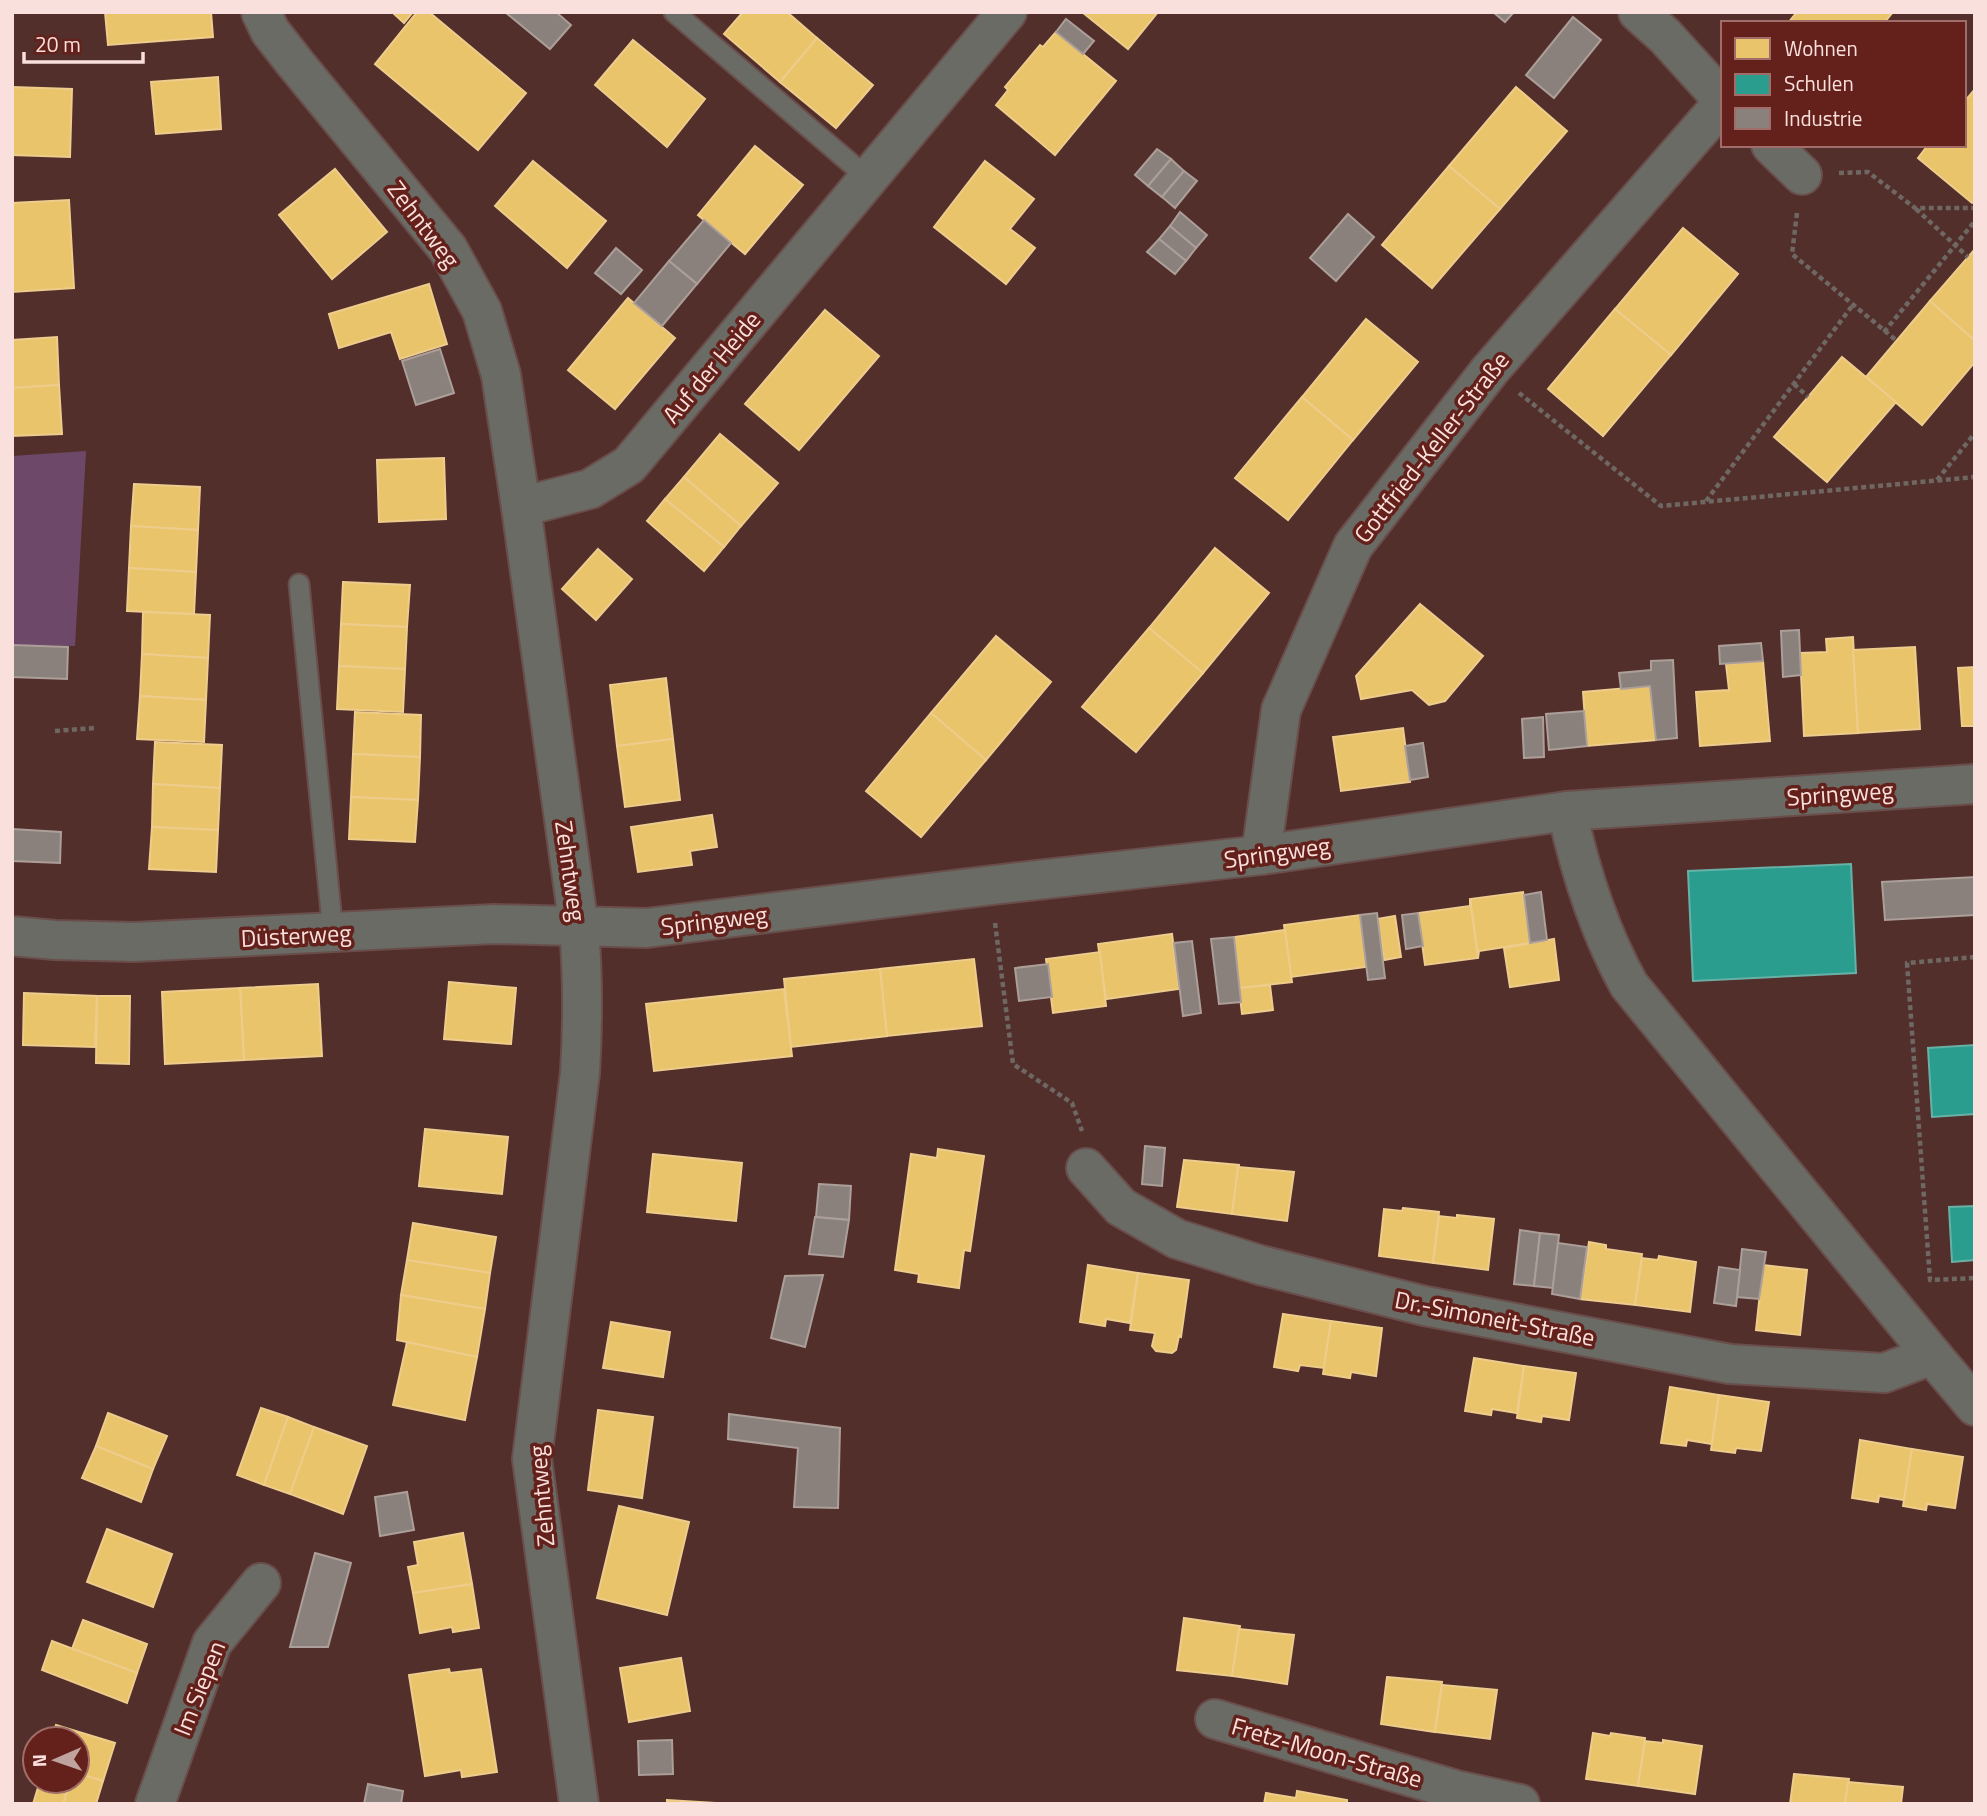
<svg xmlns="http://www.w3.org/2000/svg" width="1987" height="1816" font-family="'Titillium Web',sans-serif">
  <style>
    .green { fill: #6e4868 }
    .homes { fill: #e9c46a; stroke: #eecc8c; stroke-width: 2 }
    .schools { fill: #2a9d8f; stroke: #68b1a6; stroke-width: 2 }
    .industry { fill: #8a817c; stroke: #ac9e99; stroke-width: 2 }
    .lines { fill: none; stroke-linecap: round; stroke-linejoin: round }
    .service-casing { stroke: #6a4e4c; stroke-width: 23 }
    .minor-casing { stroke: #6a4e4c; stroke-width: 42 }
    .tertiary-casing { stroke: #6a4e4c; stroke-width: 42 }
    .path { stroke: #6e6762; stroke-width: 4.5; stroke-dasharray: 5 3.5; stroke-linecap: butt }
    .service { stroke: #696b64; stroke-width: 19 }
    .minor { stroke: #696b64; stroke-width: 38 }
    .tertiary { stroke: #696b64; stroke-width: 38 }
    .labels { text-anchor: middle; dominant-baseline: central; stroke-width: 7; stroke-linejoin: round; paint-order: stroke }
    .street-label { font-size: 24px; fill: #fae0dc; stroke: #64211b }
  </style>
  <rect width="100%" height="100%" fill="#532f2c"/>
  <path class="green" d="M86,451L75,646L12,645V456Z"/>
  <g class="homes">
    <path d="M105,12H211L213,37L108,45Z"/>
    <path d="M392,12H413L404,23Z"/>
    <path d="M417,12H429L526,93L478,150L375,64Z"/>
    <path d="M743,12H787L817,38L780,82L724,34Z"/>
    <path d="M1082,12H1158L1128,49Z"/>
    <path d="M1797,12H1893L1884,23H1788Z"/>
    <path d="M1056,32L1116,81L1055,155L996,105L1008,90L1005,87L1040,45L1043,47Z"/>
    <path d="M817,38L873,85L836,128L780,82Z"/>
    <path d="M633,40L705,99L667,147L595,85Z"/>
    <path d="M218,77L221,129L156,134L151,82Z"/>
    <path d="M12,87L72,89L70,157L12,155Z"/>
    <path d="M1516,87L1567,131L1500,209L1449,166Z"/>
    <path d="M1975,89V200L1972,203L1918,158L1928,145H1964V102Z"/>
    <path d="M755,146L803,185L745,254L698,215Z"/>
    <path d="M533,161L606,221L567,268L495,206Z"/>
    <path d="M985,161L1034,199L1010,229L1035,248L1006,284L934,227Z"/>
    <path d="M1449,166L1500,209L1432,288L1382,245Z"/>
    <path d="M335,169L387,232L332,279L279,215Z"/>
    <path d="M69,200L74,288L12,292V203Z"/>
    <path d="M1683,228L1738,274L1671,355L1615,309Z"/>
    <path d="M1975,249V341L1930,301Z"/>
    <path d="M429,284L447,344L400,359L391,332L339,348L329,314Z"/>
    <path d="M628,298L675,338L615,409L568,370Z"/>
    <path d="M1930,301L1975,341V362L1922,425L1866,377Z"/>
    <path d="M1615,309L1671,355L1603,436L1548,389Z"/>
    <path d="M825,310L879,356L799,450L745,404Z"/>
    <path d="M1366,319L1418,362L1353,440L1302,397Z"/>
    <path d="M57,337L59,385L12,388V340Z"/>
    <path d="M1842,357L1896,402L1827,482L1774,437Z"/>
    <path d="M59,385L62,434L12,436V388Z"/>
    <path d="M1302,397L1353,440L1288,520L1235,478Z"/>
    <path d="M720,434L778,483L741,526L684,477Z"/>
    <path d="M444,458L446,519L379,522L377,460Z"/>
    <path d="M684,477L741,526L724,547L665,499Z"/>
    <path d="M134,484L200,487L198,530L131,526Z"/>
    <path d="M665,499L724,547L704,571L647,521Z"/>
    <path d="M131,526L198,530L196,572L129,568Z"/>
    <path d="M1215,548L1269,593L1203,673L1149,628Z"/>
    <path d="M598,549L632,579L596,620L562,589Z"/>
    <path d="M129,568L196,572L194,614L127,611Z"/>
    <path d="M343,582L410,585L407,627L341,624Z"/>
    <path d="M1420,604L1483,656L1445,701L1429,705L1412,690L1361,699L1356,676Z"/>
    <path d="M143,612L210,615L208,658L142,654Z"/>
    <path d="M341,624L407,627L405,669L339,666Z"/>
    <path d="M1149,628L1203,673L1136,752L1082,707Z"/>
    <path d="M996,636L1051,682L986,760L931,713Z"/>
    <path d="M1853,637L1858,733L1804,736L1800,653L1827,652L1826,639Z"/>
    <path d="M1915,647L1920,729L1858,733L1853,650Z"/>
    <path d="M142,654L208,658L206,700L140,696Z"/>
    <path d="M1763,661L1770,741L1700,746L1696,692L1729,690L1726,664Z"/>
    <path d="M339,666L405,669L403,712L337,709Z"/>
    <path d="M1975,667V726H1962L1958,668Z"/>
    <path d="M666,678L673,739L617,746L610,685Z"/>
    <path d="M1650,686L1656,740L1587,746L1583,692Z"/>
    <path d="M140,696L206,700L204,742L137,739Z"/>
    <path d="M355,712L421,715L420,757L353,754Z"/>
    <path d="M931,713L986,760L921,837L866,791Z"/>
    <path d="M1403,728L1410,782L1341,791L1333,737Z"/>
    <path d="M673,739L680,800L625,807L617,746Z"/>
    <path d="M155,742L222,745L220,788L153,784Z"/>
    <path d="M353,754L420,757L418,800L351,797Z"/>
    <path d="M153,784L220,788L218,830L152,827Z"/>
    <path d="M351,797L418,800L415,842L349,839Z"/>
    <path d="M712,815L717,847L690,851L692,865L638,872L631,827Z"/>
    <path d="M152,827L218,830L216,872L149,869Z"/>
    <path d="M1523,892L1530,943L1479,951L1478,958L1470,899Z"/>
    <path d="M1470,899L1478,958L1425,965L1418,913L1470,906Z"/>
    <path d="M1360,915L1366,967L1291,977L1284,925Z"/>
    <path d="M1395,916L1401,957L1384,960L1377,919Z"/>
    <path d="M1285,930L1292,982L1239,988L1234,937Z"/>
    <path d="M1172,934L1179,989L1106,999L1098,944Z"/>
    <path d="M1554,939L1559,980L1510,987L1504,948Z"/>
    <path d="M1100,952L1106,1006L1053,1013L1046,959Z"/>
    <path d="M974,959L982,1026L887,1036L880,969Z"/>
    <path d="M880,969L887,1036L791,1047L784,979Z"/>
    <path d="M449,982L516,988L511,1044L444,1039Z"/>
    <path d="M318,984L322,1056L244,1060L240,988Z"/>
    <path d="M1270,985L1273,1010L1242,1014L1239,988Z"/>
    <path d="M240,988L244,1060L165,1064L162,992Z"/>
    <path d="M784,989L792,1056L654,1071L646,1004Z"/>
    <path d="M24,993L97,996L95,1047L23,1045Z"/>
    <path d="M97,996H130L129,1064L96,1063Z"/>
    <path d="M425,1129L508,1137L502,1194L419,1186Z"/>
    <path d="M938,1149L984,1156L970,1251L964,1250L959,1288L918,1282L919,1274L895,1270L911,1154L937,1158Z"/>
    <path d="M653,1154L742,1163L736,1221L647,1212Z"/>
    <path d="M1184,1160L1239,1165L1232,1214L1177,1207Z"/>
    <path d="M1238,1167L1294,1172L1287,1221L1232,1214Z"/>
    <path d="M1403,1208L1439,1212L1433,1263L1379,1256L1384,1209L1402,1211Z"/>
    <path d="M1457,1215L1494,1219L1488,1270L1433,1263L1439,1216L1457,1218Z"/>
    <path d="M413,1223L496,1237L490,1273L407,1260Z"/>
    <path d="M1589,1242L1606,1245V1249L1642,1254L1635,1305L1580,1299Z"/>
    <path d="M1659,1256L1696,1262L1690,1312L1635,1305L1642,1258L1658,1260Z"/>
    <path d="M407,1260L490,1273L485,1309L401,1295Z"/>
    <path d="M1088,1265L1138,1273L1130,1323L1106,1319L1105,1326L1080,1322Z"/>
    <path d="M1763,1265L1807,1270L1800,1335L1756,1330Z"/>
    <path d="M1138,1273L1189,1280L1181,1337L1179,1336L1176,1350L1172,1353L1156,1351L1152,1346L1155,1333L1130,1330Z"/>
    <path d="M401,1295L485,1309L477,1357L397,1340Z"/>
    <path d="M1283,1314L1331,1321L1324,1368L1300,1365L1298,1371L1274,1367Z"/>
    <path d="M1331,1321L1382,1328L1376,1376L1351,1372L1350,1378L1323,1374Z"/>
    <path d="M611,1322L670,1332L663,1377L603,1368Z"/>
    <path d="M407,1342L477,1357L465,1420L393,1405Z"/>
    <path d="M1474,1358L1524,1366L1517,1413L1492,1409L1491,1415L1465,1411Z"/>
    <path d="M1524,1366L1576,1373L1569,1420L1542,1416L1541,1422L1517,1418Z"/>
    <path d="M1670,1387L1719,1395L1712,1444L1687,1440L1686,1446L1661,1443Z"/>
    <path d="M1719,1395L1769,1402L1761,1451L1736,1448L1735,1453L1711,1450Z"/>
    <path d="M261,1408L288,1417L264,1485L237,1475Z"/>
    <path d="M598,1410L653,1417L642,1498L588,1490Z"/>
    <path d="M108,1413L167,1436L153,1469L96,1446Z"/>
    <path d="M288,1417L314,1427L290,1494L264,1485Z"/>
    <path d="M314,1427L367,1446L343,1514L290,1494Z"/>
    <path d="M1860,1440L1912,1449L1904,1500L1879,1496L1878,1502L1852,1498Z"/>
    <path d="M96,1446L153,1469L141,1502L82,1478Z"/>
    <path d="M1912,1449L1963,1457L1955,1508L1927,1504L1926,1510L1903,1506Z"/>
    <path d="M619,1506L689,1522L667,1615L597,1598Z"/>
    <path d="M107,1529L172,1554L153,1607L87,1582Z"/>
    <path d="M463,1533L472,1584L413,1593L408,1567L418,1565L414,1542Z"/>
    <path d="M472,1584L479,1628L453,1632L452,1627L420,1633L413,1593Z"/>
    <path d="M1184,1618L1240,1626L1232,1676L1177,1670Z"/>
    <path d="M83,1620L147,1644L137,1673L72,1649Z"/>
    <path d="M1239,1629L1294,1635L1287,1684L1232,1676Z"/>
    <path d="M52,1641L137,1673L127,1703L42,1670Z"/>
    <path d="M681,1658L690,1711L629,1722L620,1668Z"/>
    <path d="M449,1669L450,1673L481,1669L497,1772L462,1777L461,1770L425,1776L409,1675Z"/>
    <path d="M1387,1677L1442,1682L1435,1732L1381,1724Z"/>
    <path d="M1442,1685L1497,1690L1490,1739L1435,1732Z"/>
    <path d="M56,1725L115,1743L103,1781L77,1773V1739H52Z"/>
    <path d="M1593,1733L1610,1736L1611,1733L1645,1738L1638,1786L1586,1779Z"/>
    <path d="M1663,1740L1702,1746L1695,1794L1638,1786L1645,1741L1663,1743Z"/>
    <path d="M77,1773L103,1781L96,1804H63L70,1781H77Z"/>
    <path d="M1794,1774L1849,1779L1845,1804H1790Z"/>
    <path d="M40,1781H70L63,1804H33Z"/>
    <path d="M1848,1782L1903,1787L1901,1804H1845Z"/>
    <path d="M1297,1791L1347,1800V1804H1264L1266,1793L1296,1798Z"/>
    <path d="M667,1800L732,1804H667Z"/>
  </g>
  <g class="schools">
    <path d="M1851,864L1856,973L1693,981L1688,871Z"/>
    <path d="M1975,1045V1114L1932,1117L1928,1048Z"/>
    <path d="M1975,1206V1260L1952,1262L1949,1207Z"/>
  </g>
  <g class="industry">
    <path d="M505,12H556L571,25L550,49Z"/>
    <path d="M1493,12H1514L1505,22Z"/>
    <path d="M1573,17L1601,40L1554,98L1526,75Z"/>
    <path d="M1066,19L1094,41L1083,54L1056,32Z"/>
    <path d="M1157,149L1171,159L1148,186L1135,175Z"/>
    <path d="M1171,159L1184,171L1162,197L1148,186Z"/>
    <path d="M1184,171L1197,181L1175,208L1162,197Z"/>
    <path d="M1180,212L1207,235L1196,248L1170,226Z"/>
    <path d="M1348,214L1374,237L1336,281L1310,258Z"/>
    <path d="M704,220L731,243L697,284L669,261Z"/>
    <path d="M1170,226L1196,248L1186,261L1159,239Z"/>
    <path d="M1159,239L1186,261L1175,274L1147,252Z"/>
    <path d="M616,248L642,270L621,294L595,273Z"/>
    <path d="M669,261L697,284L662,326L634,303Z"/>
    <path d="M440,349L454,393L416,405L402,361Z"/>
    <path d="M1799,630L1801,675L1783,677L1781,631Z"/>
    <path d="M1761,643L1763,661L1720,664L1719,646Z"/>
    <path d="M12,645L68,647L67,679L12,677Z"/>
    <path d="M1673,660L1677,738L1656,740L1650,686L1621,689L1619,673L1651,670V661Z"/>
    <path d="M1584,711L1587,746L1549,750L1546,714Z"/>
    <path d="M1543,717L1544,757L1524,758L1522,719Z"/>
    <path d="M1423,743L1428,777L1410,780L1405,746Z"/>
    <path d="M12,829L61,832L60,863L12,861Z"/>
    <path d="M1975,877V915L1885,920L1882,882Z"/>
    <path d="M1541,892L1547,940L1530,943L1524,895Z"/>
    <path d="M1377,913L1385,978L1368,980L1360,915Z"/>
    <path d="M1418,913L1423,946L1406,949L1402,915Z"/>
    <path d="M1234,937L1241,1002L1219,1004L1211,939Z"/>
    <path d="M1192,941L1201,1013L1183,1016L1174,943Z"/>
    <path d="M1048,964L1052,997L1019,1001L1015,968Z"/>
    <path d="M1145,1146L1165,1148L1162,1186L1142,1184Z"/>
    <path d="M819,1184L851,1186L849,1220L816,1217Z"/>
    <path d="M815,1217L849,1220L843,1257L809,1254Z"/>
    <path d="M1520,1230L1540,1233L1534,1286L1514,1284Z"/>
    <path d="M1540,1233L1559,1235L1553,1288L1534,1286Z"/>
    <path d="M1558,1243L1587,1247L1580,1299L1552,1294Z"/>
    <path d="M1742,1249L1766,1252L1759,1299L1737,1297Z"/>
    <path d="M1719,1267L1740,1270L1736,1306L1714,1303Z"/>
    <path d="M823,1275L805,1347L771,1338L785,1276Z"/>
    <path d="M729,1414L840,1428L838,1508L794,1507L798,1448L728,1439Z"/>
    <path d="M407,1492L414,1530L380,1536L375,1497Z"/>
    <path d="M315,1553L351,1563L328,1647H290Z"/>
    <path d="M672,1740L673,1774L639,1775L638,1741Z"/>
    <path d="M368,1784L403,1791L401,1804H364Z"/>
  </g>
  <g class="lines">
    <defs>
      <g id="service">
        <path d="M674,12L869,179"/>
        <path d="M299,584L333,933"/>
      </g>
      <g id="minor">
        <path d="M1638,12L1665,36L1723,100"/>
        <path d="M1771,145L1802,175"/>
        <path d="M521,507L590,489L629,465L1007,12"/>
        <path d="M1567,811C1580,871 1599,931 1629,985L1932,1355"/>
        <path d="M1261,855L1281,710L1353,546L1490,370L1723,103"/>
        <path d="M12,936L55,940L134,942L494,924L647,928L993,885L1261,855L1567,811L1975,784"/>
        <path d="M1086,1168L1121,1207L1177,1239L1260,1265L1425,1306L1730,1364L1884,1373L1932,1355L1975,1406"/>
        <path d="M1215,1719L1456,1790L1520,1804"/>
        <path d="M155,1804L212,1643L261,1583"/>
      </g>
      <path id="tertiary" d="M261,12L270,31L295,63L448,249L482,311L501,375L521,507L579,928C583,977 583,1024 580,1073L532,1459L579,1804"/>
    </defs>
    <use href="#service" class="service-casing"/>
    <use href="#minor" class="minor-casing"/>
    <use href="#tertiary" class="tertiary-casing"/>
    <g class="path">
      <path d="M1839,173L1868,172L1915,208H1975"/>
      <path d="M1916,209L1968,257"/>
      <path d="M1797,213L1792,254L1897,341"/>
      <path d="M1884,332L1975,221"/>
      <path d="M1794,384L1808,397"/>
      <path d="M1519,393L1661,506L1975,477"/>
      <path d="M1937,480L1975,433"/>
      <path d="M1706,501L1852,306"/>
      <path d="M55,731L95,728"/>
      <path d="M995,923L1013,1064L1072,1103L1082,1131"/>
      <path d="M1975,957L1907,963L1930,1280L1975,1278"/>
    </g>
    <use href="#service" class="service"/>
    <use href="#minor" class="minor"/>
    <use href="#tertiary" class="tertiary"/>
  </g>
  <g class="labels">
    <g class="street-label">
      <text transform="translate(424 224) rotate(53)">Zehntweg</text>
      <text transform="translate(711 367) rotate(-50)">Auf der Heide</text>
      <text transform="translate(1431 447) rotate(-52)">Gottfried-Keller-Straße</text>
      <text transform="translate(1840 793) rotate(-4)">Springweg</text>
      <text transform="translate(1277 852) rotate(-8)">Springweg</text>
      <text transform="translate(571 871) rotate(82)">Zehntweg</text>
      <text transform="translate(714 920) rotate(-7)">Springweg</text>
      <text transform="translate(296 935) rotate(-3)">Düsterweg</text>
      <text transform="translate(1495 1318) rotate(11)">Dr.-Simoneit-Straße</text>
      <text transform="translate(541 1496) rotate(-95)">Zehntweg</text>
      <text transform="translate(199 1688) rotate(-68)">Im Siepen</text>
      <text transform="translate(1327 1752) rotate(16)">Fretz-Moon-Straße</text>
    </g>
  </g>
  <rect width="1987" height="1816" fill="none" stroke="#fae0dc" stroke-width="28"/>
  <rect x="1721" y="21" width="245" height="126" fill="#64211b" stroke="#a06d68" stroke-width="2"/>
  <rect x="1735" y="38" width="35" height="21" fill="#e9c46a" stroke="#a06d68" stroke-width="2"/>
  <text x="1784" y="56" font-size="21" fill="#fae0dc">Wohnen</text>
  <rect x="1735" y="74" width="35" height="21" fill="#2a9d8f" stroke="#a06d68" stroke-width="2"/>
  <text x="1784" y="91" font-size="21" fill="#fae0dc">Schulen</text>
  <rect x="1735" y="108" width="35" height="21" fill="#8a817c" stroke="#a06d68" stroke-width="2"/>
  <text x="1784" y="126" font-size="21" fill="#fae0dc">Industrie</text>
  <g transform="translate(56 1760) rotate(268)"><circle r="33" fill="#64211b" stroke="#a06d68" stroke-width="2"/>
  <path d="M0-5L12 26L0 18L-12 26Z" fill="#c0a29e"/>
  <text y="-10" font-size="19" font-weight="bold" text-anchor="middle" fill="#fae0dc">N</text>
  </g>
  <path d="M24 52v10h119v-10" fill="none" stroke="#fae0dc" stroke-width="3.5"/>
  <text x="35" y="52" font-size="21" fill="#fae0dc" stroke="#64211b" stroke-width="5" paint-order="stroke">20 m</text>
</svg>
